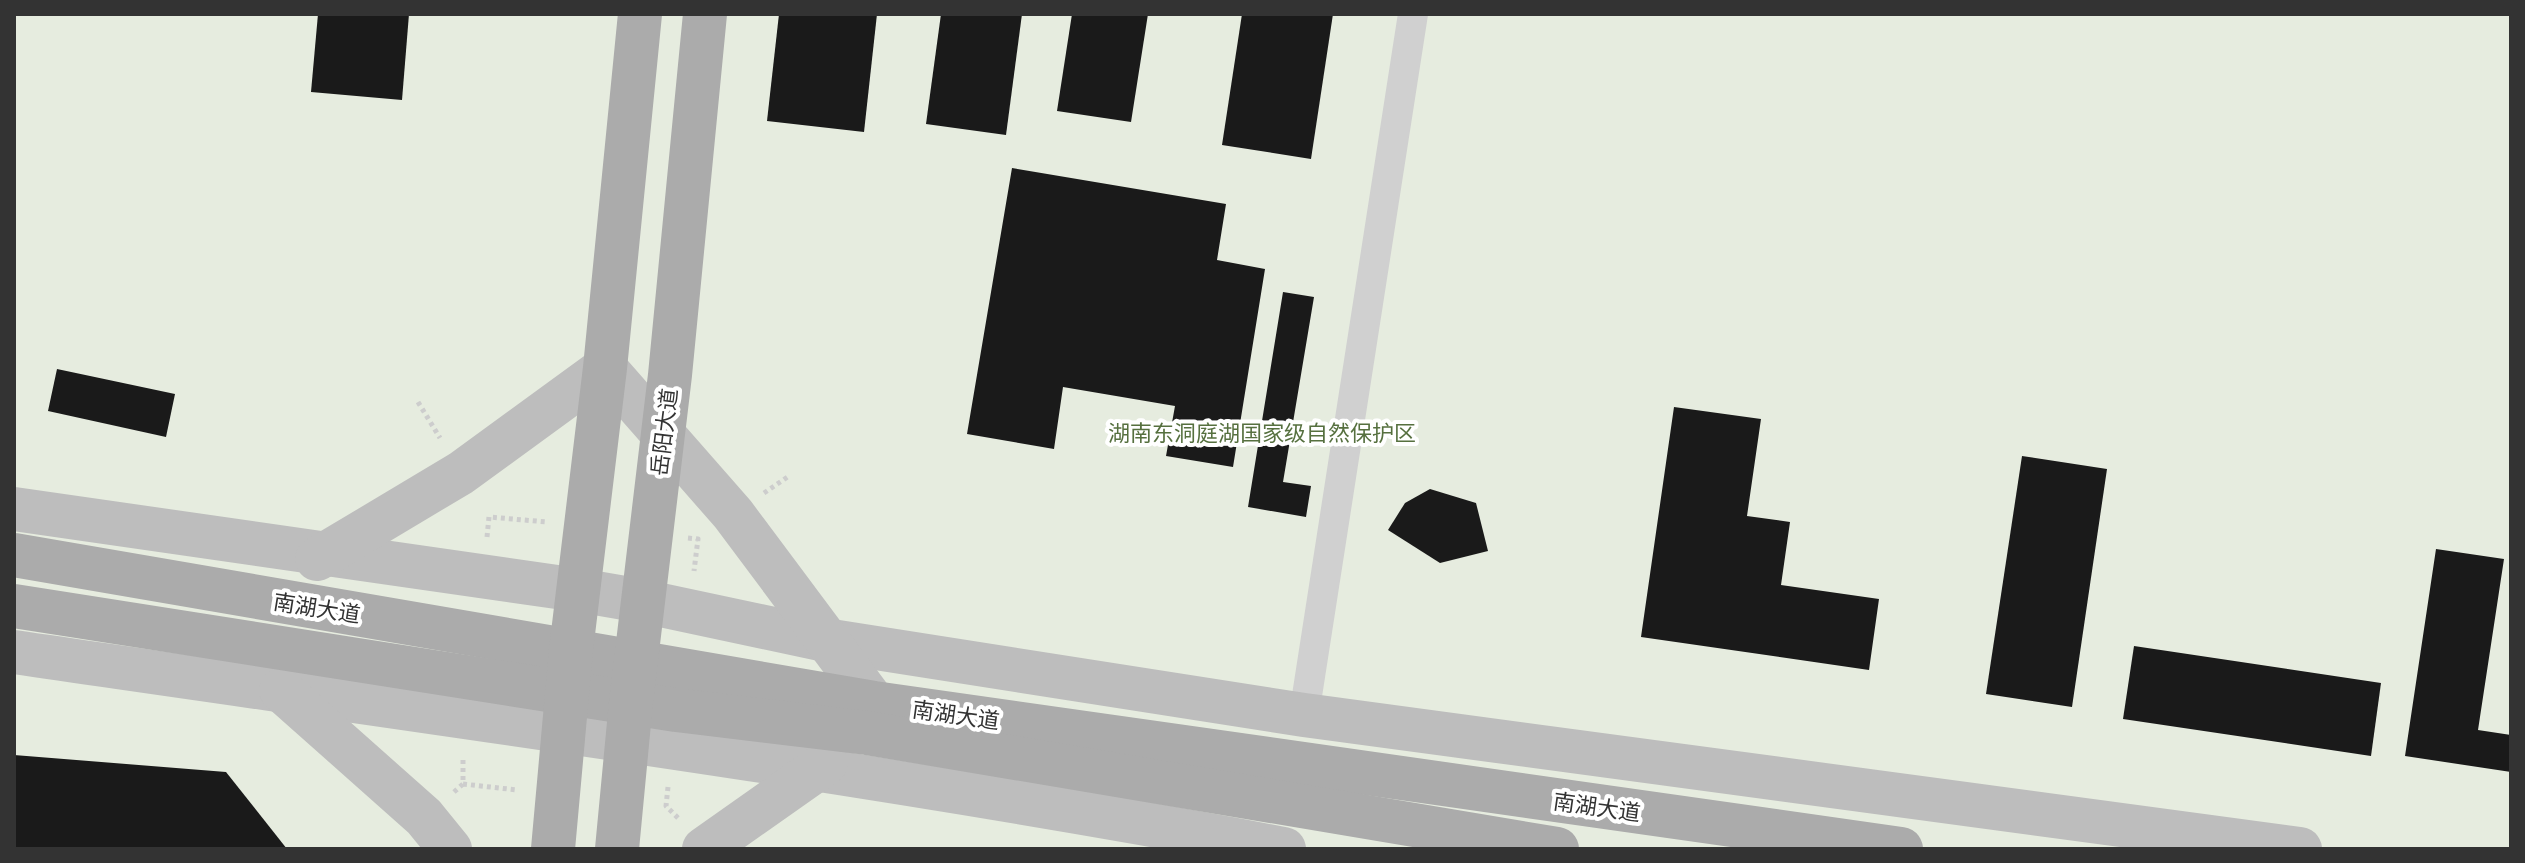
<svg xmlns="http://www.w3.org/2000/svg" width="2525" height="863" font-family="Barlow,'Noto Sans SC',sans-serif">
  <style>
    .green { fill: #e6ecdf }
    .building { fill: #1a1a1a }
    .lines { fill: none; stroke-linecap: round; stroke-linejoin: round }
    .path { stroke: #cdcdcd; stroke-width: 5; stroke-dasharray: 4 4; stroke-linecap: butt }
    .street { stroke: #d0d0d0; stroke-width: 30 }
    .secondary { stroke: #bdbdbd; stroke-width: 44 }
    .primary { stroke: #ababab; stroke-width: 44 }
    .labels { text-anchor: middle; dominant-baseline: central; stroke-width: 8; stroke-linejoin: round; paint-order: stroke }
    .street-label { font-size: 22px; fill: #333; stroke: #fff }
    .park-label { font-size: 22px; fill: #56703f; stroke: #fff }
  </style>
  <rect width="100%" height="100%" fill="#fff"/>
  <rect class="green" x="14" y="14" width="2497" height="835"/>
  <g class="building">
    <path d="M318,14H409L402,100L311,92Z"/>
    <path d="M779,14H877L864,132L767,121Z"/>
    <path d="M941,14H1022L1006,135L926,124Z"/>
    <path d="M1072,14H1148L1131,122L1057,111Z"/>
    <path d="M1242,14H1333L1311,159L1222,145Z"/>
    <path d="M1012,168L1226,204L1217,260L1265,269L1233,467L1166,456L1175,406L1063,387L1054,449L967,434Z"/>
    <path d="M1283,292L1314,297L1283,482L1311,486L1306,517L1248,507Z"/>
    <path d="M57,369L175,394L166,437L48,411Z"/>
    <path d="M1674,407L1761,419L1747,516L1790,522L1781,585L1879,599L1869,670L1641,637Z"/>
    <path d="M2022,456L2107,469L2072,707L1986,694Z"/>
    <path d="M1430,489L1476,503L1488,551L1440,563L1388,530L1405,503Z"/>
    <path d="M2436,549L2504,559L2478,730L2511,735V772L2405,756Z"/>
    <path d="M2134,646L2381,683L2371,756L2123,719Z"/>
    <path d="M14,755L226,772L287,849H14Z"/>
  </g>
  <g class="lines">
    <g class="path">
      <path d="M418,402L440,438"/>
      <path d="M764,493L789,476"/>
      <path d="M487,537L489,517L547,522"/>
      <path d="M688,538L698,539L694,571"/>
      <path d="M463,784L517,790"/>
      <path d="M668,787L666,806L680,820"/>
      <path d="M454,792L463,784V758"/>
    </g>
    <path class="street" d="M1304,715L1413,14"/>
    <g class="secondary">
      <path d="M14,509L578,590L642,601L825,640L1304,715L2300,849"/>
      <path d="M317,559L461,473L605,368L733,514L874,703"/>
      <path d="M14,652C438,714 863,770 1284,849"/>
      <path d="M281,690L424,817L450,849"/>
      <path d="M704,849L826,763"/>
    </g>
    <g class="primary">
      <path d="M14,555L874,703L1901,849"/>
      <path d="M14,606L676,710L867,733L1557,849"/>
      <path d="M553,849L571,650L605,368L640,14"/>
      <path d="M617,849L631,702L670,375L705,14"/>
    </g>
  </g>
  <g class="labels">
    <g class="street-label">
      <text transform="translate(663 432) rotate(-83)">岳阳大道</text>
      <text transform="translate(317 607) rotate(9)">南湖大道</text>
      <text transform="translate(956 714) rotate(8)">南湖大道</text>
      <text transform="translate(1597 806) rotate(8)">南湖大道</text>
    </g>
    <g class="park-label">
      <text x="1262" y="432">湖南东洞庭湖国家级自然保护区</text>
    </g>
  </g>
  <rect width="2525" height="863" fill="none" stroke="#333333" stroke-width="32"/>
</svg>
